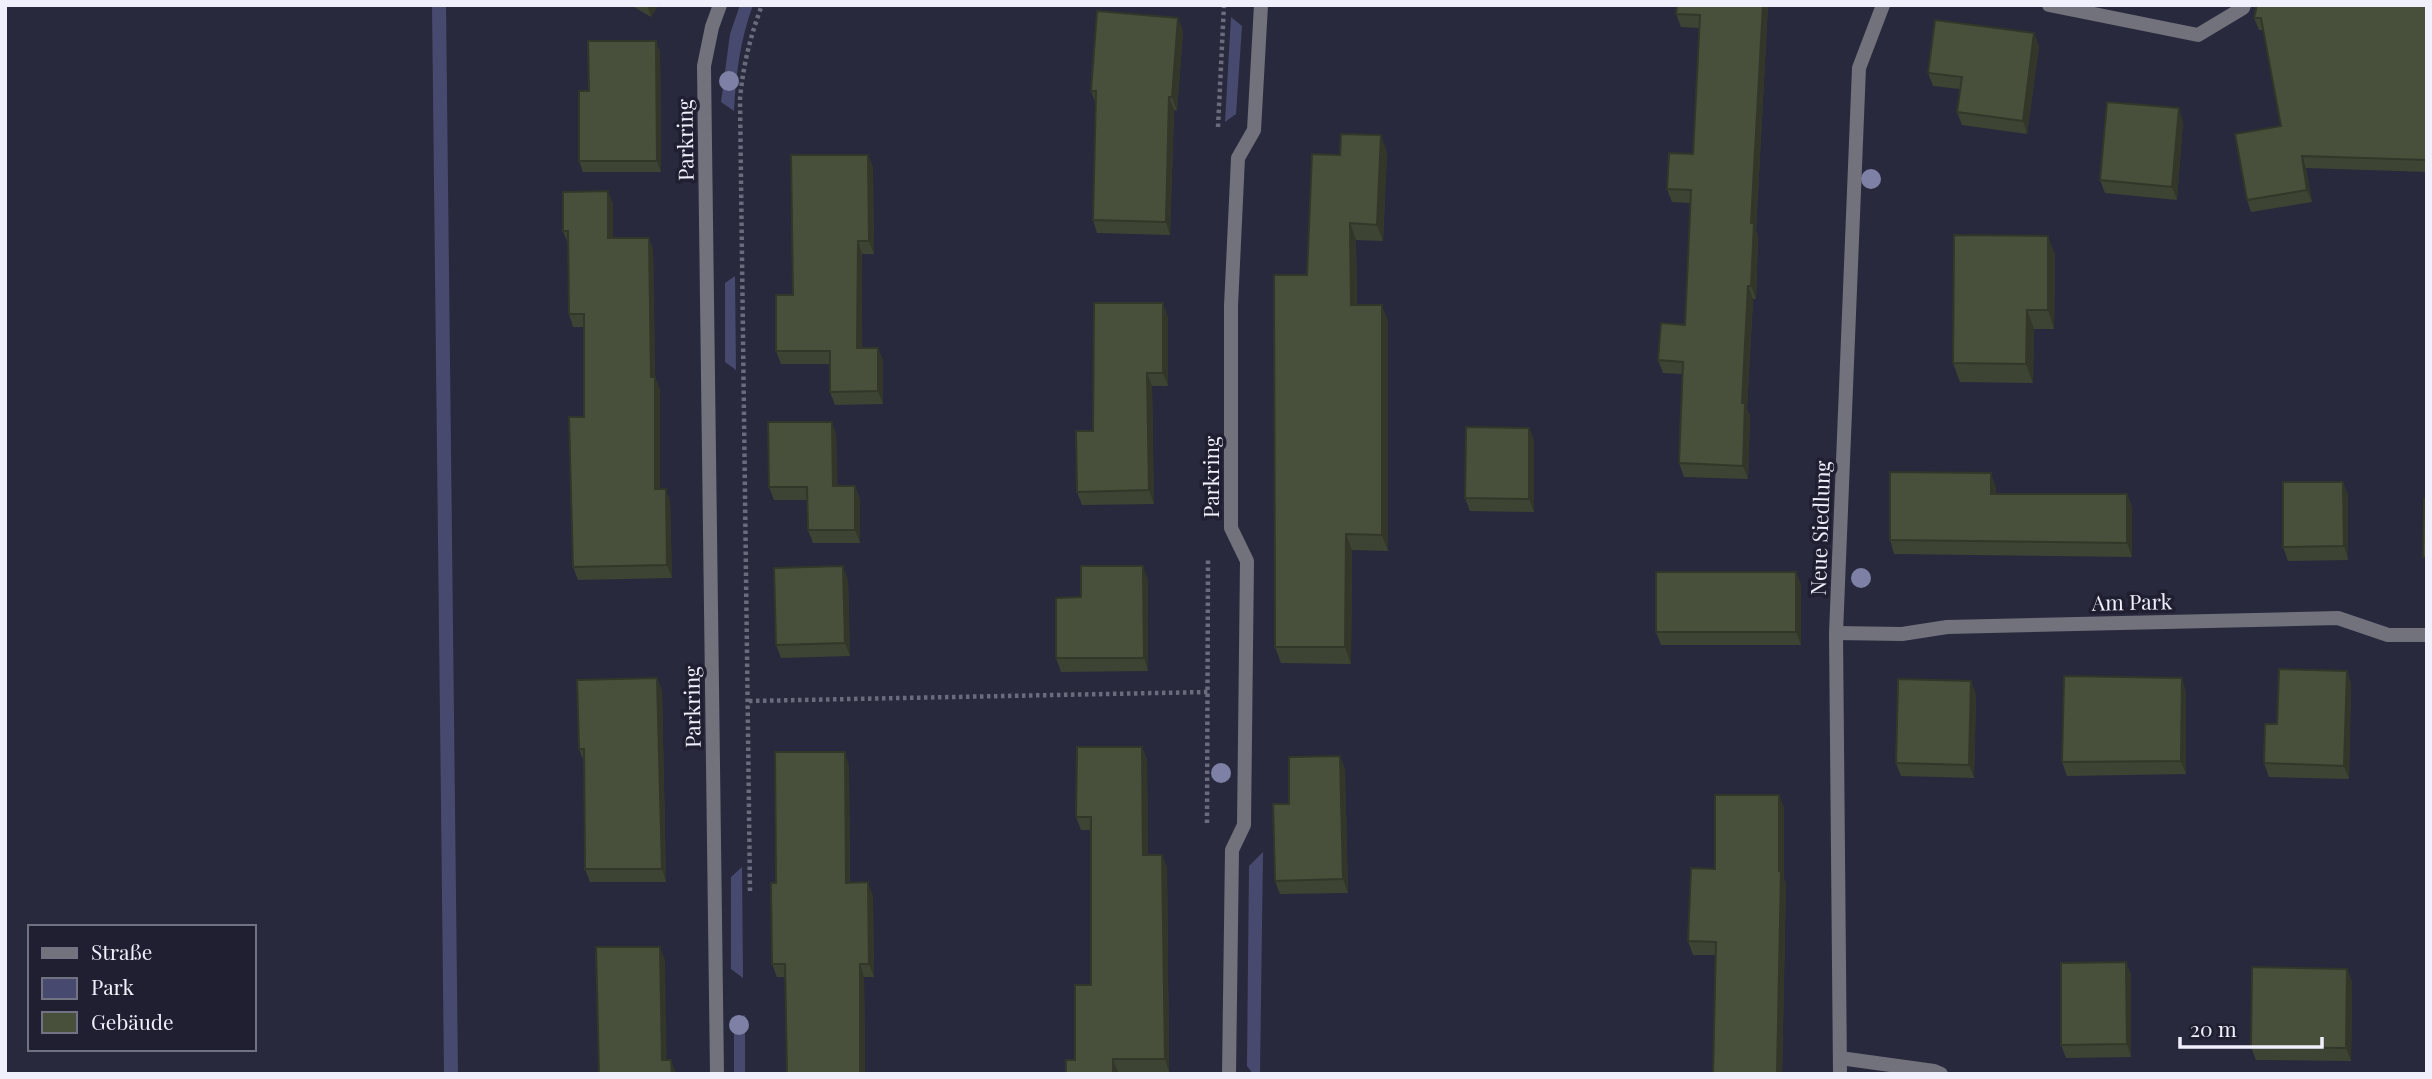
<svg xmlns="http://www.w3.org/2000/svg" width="2432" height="1079" font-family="'Playfair Display',serif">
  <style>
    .green { fill: #48496e }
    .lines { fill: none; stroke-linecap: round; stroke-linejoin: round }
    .path { stroke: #6a6b7c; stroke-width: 4.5; stroke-dasharray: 3.5 3.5; stroke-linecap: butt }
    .minor { stroke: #71727c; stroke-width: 14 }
    .tree { fill: #7e80a5 }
    .wall { fill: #3e4433 }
    .shaded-wall { fill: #323729 }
    .building { fill: #484f3b; stroke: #323729; stroke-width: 2 }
    .labels { text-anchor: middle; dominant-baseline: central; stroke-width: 7; stroke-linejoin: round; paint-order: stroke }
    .street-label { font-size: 21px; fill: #eff0fc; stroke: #1f1f31 }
  </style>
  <rect width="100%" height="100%" fill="#28293c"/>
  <g class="green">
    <path d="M432,5H446L458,1074H444Z"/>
    <path d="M740,5H753C740,41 736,73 734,111L721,102L730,34Z"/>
    <path d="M1231,17L1242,26L1236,114L1225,122Z"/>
    <path d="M735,276L736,370L725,362V283Z"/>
    <path d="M1263,852L1260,1074H1253L1247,1066L1249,866Z"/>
    <path d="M742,867L743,978L731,969V877Z"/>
    <path d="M745,1015V1074H734V1020Z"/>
  </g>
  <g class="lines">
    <g class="path">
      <path d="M1218,127L1224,5"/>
      <path d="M749,701L1208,692"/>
      <path d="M1207,823L1208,559"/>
      <path d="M750,891L740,99C743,66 750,37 762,5"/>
    </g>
    <g class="minor">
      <path d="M2049,5L2198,35L2243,8L2244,5"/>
      <path d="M1836,633L1902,634L1947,627L2338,618L2388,635H2427"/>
      <path d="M1840,1058L1934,1071L1941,1074"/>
      <path d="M717,1074L704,66L712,27L720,5"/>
      <path d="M1229,1074L1232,850L1244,825L1247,561L1231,528V306L1238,158L1254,130L1261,5"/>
      <path d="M1840,1074L1836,633L1859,68L1883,5"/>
    </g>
  </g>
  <g class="tree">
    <circle cx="729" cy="81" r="10"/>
    <circle cx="1871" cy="179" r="10"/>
    <circle cx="1861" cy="578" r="10"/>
    <circle cx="1221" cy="773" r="10"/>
    <circle cx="739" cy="1025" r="10"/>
  </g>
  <g class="wall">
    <path d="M631,5H658L651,17Z"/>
    <path d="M1677,5H1768L1756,231L1758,236L1756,299H1753L1747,409L1750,416L1748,479L1684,477L1679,463L1682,374L1663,373L1658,360L1685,325L1690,203L1672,202L1667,189L1693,154L1700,28L1681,27L1676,14Z"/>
    <path d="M2427,5V172L2306,168L2312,202L2251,212L2247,200L2281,126L2263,30H2259L2254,18Z"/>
    <path d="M1183,31L1177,111L1174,110L1170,235L1097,233L1093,220L1096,104L1091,91Z"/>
    <path d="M2034,33L2039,46L2027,134L1962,125L1957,112L1960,89L1933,86L1928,73Z"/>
    <path d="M656,41L660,52L661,172H583L579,161L589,91Z"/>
    <path d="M2183,121L2177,200L2105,193L2100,180Z"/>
    <path d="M1387,152L1383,241L1356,240L1357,305L1388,321V551L1352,550L1351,664L1281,663L1275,647L1307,275L1340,155Z"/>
    <path d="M868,155L873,168L874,254H862V348H878L883,361V404L835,405L830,392V364H781L776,351L793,295Z"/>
    <path d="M613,204V238H649L653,250L655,377L660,390V489L670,501L672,578L578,580L573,567L584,417V327H573L569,314L568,244L563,231Z"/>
    <path d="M2055,254L2054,329H2034L2033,383L1960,382L1953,363Z"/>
    <path d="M1168,317V386H1152L1154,504L1082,505L1077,492L1093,431Z"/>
    <path d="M832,422L836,435L837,486H855L860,499V543H813L808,530L807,500H774L769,487Z"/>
    <path d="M1529,428L1534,441V512L1470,511L1465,498Z"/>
    <path d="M2343,482L2348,495V560L2288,561L2283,547Z"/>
    <path d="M1996,487V494H2127L2132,507V557L1894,554L1890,540Z"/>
    <path d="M1796,572L1801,585V645H1661L1656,632Z"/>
    <path d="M1148,579V671L1061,672L1056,658L1081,597Z"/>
    <path d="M848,580L850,656L781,658L776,645Z"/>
    <path d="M2347,671L2351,684L2349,779L2269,777L2264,763L2277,724Z"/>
    <path d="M657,678L662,691L666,882H590L585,869L584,762L579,749Z"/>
    <path d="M1971,681L1976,695L1974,778L1901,776L1896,763Z"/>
    <path d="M2186,692V774L2067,776L2062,762Z"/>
    <path d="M1142,747L1147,760L1148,855H1162L1167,868L1169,1072L1066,1074L1075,1060L1091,985V830H1081L1076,817Z"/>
    <path d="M1340,756L1345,770L1348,893L1280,894L1275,881Z"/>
    <path d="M849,766L850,883L873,896L874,977H864L865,1074H787L786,977H777L772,964L776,883Z"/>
    <path d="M1779,795L1784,808V879L1786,884L1782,1074H1713L1715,955H1693L1688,941L1715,869Z"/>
    <path d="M2126,962L2131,975V1057L2066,1058L2061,1045Z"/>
    <path d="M2347,969L2352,982L2351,1061L2256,1060L2251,1047Z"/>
  </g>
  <g class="shaded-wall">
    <path d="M647,5H658L651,17Z"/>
    <path d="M1763,5H1768L1756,231L1758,236L1756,299L1751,286V223Z"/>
    <path d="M1178,18L1183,31L1177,111L1172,97Z"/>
    <path d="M2034,33L2039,46L2027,134L2023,121Z"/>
    <path d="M656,41L660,52L661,172L657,161Z"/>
    <path d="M1169,97L1174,110L1170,235L1166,222Z"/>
    <path d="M2179,108L2183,121L2177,200L2172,187Z"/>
    <path d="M1381,135L1387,152L1383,241L1377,225Z"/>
    <path d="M868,155L873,168L874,254L869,241Z"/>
    <path d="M2302,156L2306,168L2312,202L2307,190Z"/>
    <path d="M608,191L613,204V251L608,238Z"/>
    <path d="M1350,223L1356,240L1357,321L1351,305Z"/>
    <path d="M2048,236L2055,254L2054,329L2048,310Z"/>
    <path d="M649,238L653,250L655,377L660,390V502L655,489L651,377Z"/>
    <path d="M858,241L862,254V361L857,348Z"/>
    <path d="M1748,286L1753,299L1747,409L1750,416L1748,479L1743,466L1742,403Z"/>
    <path d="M1163,303L1168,317V386L1163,373Z"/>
    <path d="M1382,305L1388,321V551L1382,535Z"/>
    <path d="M2027,310L2034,329L2033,383L2026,364Z"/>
    <path d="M878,348L883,361V404L878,391Z"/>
    <path d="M1147,373L1152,386L1154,504L1149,490Z"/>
    <path d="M832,422L836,435L838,499L833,486Z"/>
    <path d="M1529,428L1534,441V512L1529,499Z"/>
    <path d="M1991,473L1996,487L1995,507L1991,494Z"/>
    <path d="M2343,482L2348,495V560L2344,546Z"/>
    <path d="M855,486L860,499V543L855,530Z"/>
    <path d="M666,489L670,501L672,578L667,565Z"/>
    <path d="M2127,494L2132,507V557L2127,543Z"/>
    <path d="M1346,534L1352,550L1351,664L1345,647Z"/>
    <path d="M843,566L848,580L850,656L845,643Z"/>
    <path d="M1143,566L1148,579V671L1144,658Z"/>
    <path d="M1796,572L1801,585V645L1796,632Z"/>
    <path d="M2347,671L2351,684L2349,779L2344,766Z"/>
    <path d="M657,678L662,691L666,882L662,869Z"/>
    <path d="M2182,678L2186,692V774L2181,761Z"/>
    <path d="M1971,681L1976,695L1974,778L1969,765Z"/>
    <path d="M1142,747L1147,760L1148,868L1143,855Z"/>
    <path d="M845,752L849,766L850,896L846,883Z"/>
    <path d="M1340,756L1345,770L1348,893L1343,879Z"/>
    <path d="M1779,795L1784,808V879L1786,884L1782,1074H1777Z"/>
    <path d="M1162,855L1167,868L1169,1072L1165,1059Z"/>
    <path d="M868,882L873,896L874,977L869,964Z"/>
    <path d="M660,947L665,960L667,1074L662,1060Z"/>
    <path d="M2126,962L2131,975V1057L2127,1044Z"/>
    <path d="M860,964L864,977L865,1074H860Z"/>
    <path d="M2347,969L2352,982L2351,1061L2346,1048Z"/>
    <path d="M1113,1059L1118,1072V1074H1113Z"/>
    <path d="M671,1060L676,1073L672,1074Z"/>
  </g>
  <g class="building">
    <path d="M1677,5H1763L1751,223H1754L1751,286H1748L1742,403H1745L1743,466L1679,463L1683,362L1658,360L1661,323L1685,325L1691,190L1667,189L1669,153L1693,154L1700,15L1676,14Z"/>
    <path d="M2257,5H2427V160L2302,156L2307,190L2247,200L2235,134L2281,126L2261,18H2254Z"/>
    <path d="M1097,11L1178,18L1172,97H1169L1166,222L1093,220L1096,91H1091Z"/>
    <path d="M1935,20L2034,33L2023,121L1957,112L1962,77L1928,73Z"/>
    <path d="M588,41H656L657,161H579V91H589Z"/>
    <path d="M2107,102L2179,108L2172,187L2100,180Z"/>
    <path d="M1341,134L1381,135L1377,225L1350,223L1351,305H1382V535L1346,534L1345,647H1275L1274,275H1307L1312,154L1340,155Z"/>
    <path d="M791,155H868L869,241H858L857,348H878V391L830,392V351H776V295H793Z"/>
    <path d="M608,191V238H649L651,377H655V489H666L667,565L573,567L569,417H584V314H569L568,231H563V192Z"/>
    <path d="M1954,235L2048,236V310H2027L2026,364L1953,363Z"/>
    <path d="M1094,303H1163V373H1147L1149,490L1077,492L1076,431H1093Z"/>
    <path d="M768,422H832L833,486H855V530H808L807,487H769Z"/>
    <path d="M1466,427L1529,428V499L1465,498Z"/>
    <path d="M1890,472L1991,473V494H2127V543L1890,540Z"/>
    <path d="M2283,482H2343L2344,546L2283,547Z"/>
    <path d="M2424,499H2427V557H2423Z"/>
    <path d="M843,566L845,643L776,645L774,568Z"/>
    <path d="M1081,566H1143L1144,658H1056V598L1081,597Z"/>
    <rect x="1656" y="572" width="140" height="60"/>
    <path d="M2279,669L2347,671L2344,766L2264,763L2265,724H2277Z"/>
    <path d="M2064,676L2182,678L2181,761L2062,762Z"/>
    <path d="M657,678L662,869H585L584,749H579L577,680Z"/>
    <path d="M1898,679L1971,681L1969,765L1896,763Z"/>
    <path d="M1077,747H1142L1143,855H1162L1165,1059H1113V1074H1066V1060H1075V985H1091V817H1076Z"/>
    <path d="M775,752H845L846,883L868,882L869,964H860V1074H787L785,964H772L771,883H776Z"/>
    <path d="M1340,756L1343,879L1275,881L1273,804H1289V757Z"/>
    <path d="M1715,795H1779V871H1781L1777,1074H1713L1716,942L1688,941L1691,868L1715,869Z"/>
    <path d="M596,947H660L662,1060H671L672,1074H599Z"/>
    <path d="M2126,962L2127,1044L2061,1045V963Z"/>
    <path d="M2252,967L2347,969L2346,1048L2251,1047Z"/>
  </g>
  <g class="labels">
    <g class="street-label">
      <text transform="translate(684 140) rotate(-91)">Parkring</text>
      <text transform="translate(1210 477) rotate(-90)">Parkring</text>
      <text transform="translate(1819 528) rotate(-88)">Neue Siedlung</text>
      <text transform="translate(2132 601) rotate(-1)">Am Park</text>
      <text transform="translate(691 707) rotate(-91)">Parkring</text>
    </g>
  </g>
  <rect width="2432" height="1079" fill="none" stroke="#eff0fc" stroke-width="14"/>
  <rect x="28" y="925" width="228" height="126" fill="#1f1f31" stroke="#727382" stroke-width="2"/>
  <rect x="42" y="948" width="35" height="10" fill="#71727c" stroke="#727382" stroke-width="2"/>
  <text x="91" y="960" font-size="21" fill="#eff0fc">Straße</text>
  <rect x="42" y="978" width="35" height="21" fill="#48496e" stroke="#727382" stroke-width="2"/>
  <text x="91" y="995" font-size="21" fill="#eff0fc">Park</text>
  <rect x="42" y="1012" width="35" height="21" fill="#484f3b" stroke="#727382" stroke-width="2"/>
  <text x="91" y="1030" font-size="21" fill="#eff0fc">Gebäude</text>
  <path d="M2180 1037v10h142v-10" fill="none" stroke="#eff0fc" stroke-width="3.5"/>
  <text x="2190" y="1037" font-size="21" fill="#eff0fc" stroke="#1f1f31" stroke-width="5" paint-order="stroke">20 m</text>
</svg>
